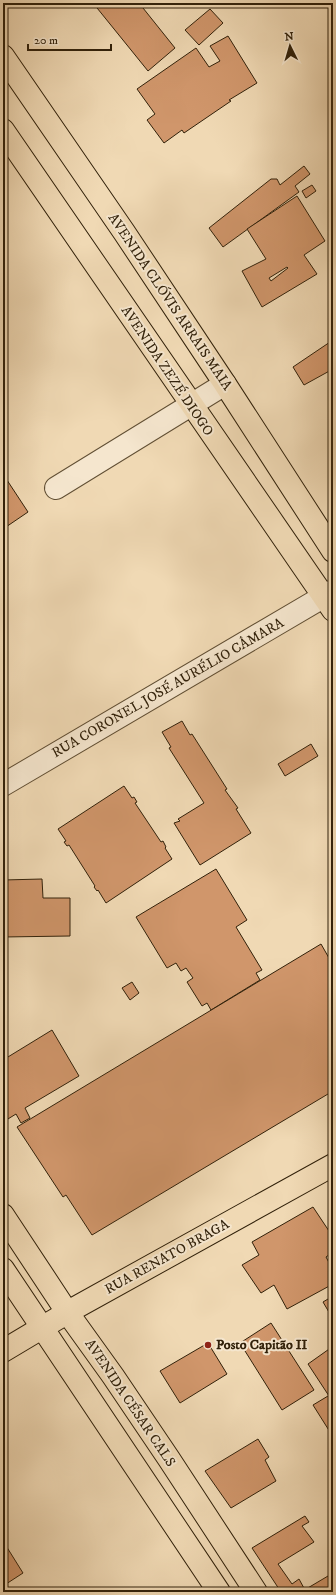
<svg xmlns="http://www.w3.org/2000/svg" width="336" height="1595" font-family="'IM FELL DW Pica',serif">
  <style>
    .building { fill: #d0966b; stroke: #31210a; fill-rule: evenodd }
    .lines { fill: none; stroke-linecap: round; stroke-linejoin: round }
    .minor-casing { stroke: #614f34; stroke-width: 24 }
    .major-casing { stroke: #31210a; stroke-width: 24 }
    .minor { stroke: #f5e6ce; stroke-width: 22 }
    .major { stroke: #f0d9b4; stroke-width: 22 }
    .poi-dot { fill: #8f2418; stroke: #f5e6ce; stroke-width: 1.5 }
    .labels { text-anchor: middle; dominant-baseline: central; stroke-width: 4; stroke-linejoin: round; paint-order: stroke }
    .street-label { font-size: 14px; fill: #31210a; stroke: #f5e6ce }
    .poi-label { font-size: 14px; font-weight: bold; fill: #31210a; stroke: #f5e6ce; text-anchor: start }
  </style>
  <rect width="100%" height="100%" fill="#f0d9b4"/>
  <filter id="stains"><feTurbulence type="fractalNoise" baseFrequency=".005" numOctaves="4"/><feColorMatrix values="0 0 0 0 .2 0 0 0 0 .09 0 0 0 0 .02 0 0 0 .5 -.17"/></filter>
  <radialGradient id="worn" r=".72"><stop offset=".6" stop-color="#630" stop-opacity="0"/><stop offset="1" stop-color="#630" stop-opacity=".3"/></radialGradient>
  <g class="building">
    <path d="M93,3H139L175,48L148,71Z"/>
    <path d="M210,9L223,23L199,45L185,30Z"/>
    <path d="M228,36L257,83L229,100L231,101L184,133L182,130L164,143L147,120L155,114L137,89L196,48L209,67L220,61L210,46Z"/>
    <path d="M304,166L310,174L295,186L299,192L223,247L209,228L271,179H277L280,185Z"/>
    <path d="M312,185L316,191L306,198L302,191Z"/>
    <path d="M297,196L325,241L304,255L317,274L262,307L242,271L266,259L247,229ZM287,267L288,268L271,281L269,278Z"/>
    <path d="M333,340V369L304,385L293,367Z"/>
    <path d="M3,474L28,512L3,529Z"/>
    <path d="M182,721L190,735L192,734L227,789L225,790L238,808L236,809L251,833L200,865L174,823L180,821L178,819L204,803L169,748L171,747L162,732Z"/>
    <path d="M311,744L318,756L285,776L278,764Z"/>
    <path d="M124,786L132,798L134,797L137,802L135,803L161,842L163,841L166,847L165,848L172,859L106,903L98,890L97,891L94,887L95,886L69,845L67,846L64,842L66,841L58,829Z"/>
    <path d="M216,869L247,920L236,927L262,970L256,973L260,980L211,1010L207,1003L202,1006L187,982L193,978L186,968L181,971L176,963L167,968L136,917Z"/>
    <path d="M42,879L43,898H70V936L3,937V880Z"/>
    <path d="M321,944L333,965V1091L92,1235L66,1195L63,1197L17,1127Z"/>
    <path d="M132,982L139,993L130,1000L122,988Z"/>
    <path d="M52,1030L79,1076L25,1108L30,1118L21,1123L16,1114L3,1122V1060Z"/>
    <path d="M313,1207L333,1237V1252L326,1257L333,1270V1284L287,1309L274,1285L261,1293L242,1265L259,1255L252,1242Z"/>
    <path d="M333,1296V1319L323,1302Z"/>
    <path d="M271,1323L314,1390L282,1410L240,1343Z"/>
    <path d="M208,1343L227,1374L180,1403L160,1371Z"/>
    <path d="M332,1347L333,1393L329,1396L308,1364Z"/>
    <path d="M333,1393V1430L330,1432L313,1405Z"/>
    <path d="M258,1439L269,1457L265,1460L276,1481L231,1508L205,1471Z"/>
    <path d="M305,1516L309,1522L302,1526L314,1542L278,1564L292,1584L299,1579L305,1590L301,1592H281L252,1548Z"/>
    <path d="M3,1541L23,1573L3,1586Z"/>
    <path d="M328,1576L333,1584V1592H301Z"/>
  </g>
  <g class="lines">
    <defs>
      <g id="minor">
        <path d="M56,488L225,384"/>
        <path d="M3,785L333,591"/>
      </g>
      <g id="major">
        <path d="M3,56L124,232L225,384L333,551"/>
        <path d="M3,130L333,610"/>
        <path d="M3,1215L67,1312L113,1376L169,1459L256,1592"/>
        <path d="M3,1269L219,1592"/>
        <path d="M3,1351L75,1308L333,1165"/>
      </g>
    </defs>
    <use href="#minor" class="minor-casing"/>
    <use href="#major" class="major-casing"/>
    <use href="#minor" class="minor"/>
    <use href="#major" class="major"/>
  </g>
  <circle class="poi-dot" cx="208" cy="1345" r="4"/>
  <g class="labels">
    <g class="street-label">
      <text transform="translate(170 302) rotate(56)">AVENIDA CLÓVIS ARRAIS MAIA</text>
      <text transform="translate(167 371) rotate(56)">AVENIDA ZEZÉ DIOGO</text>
      <text transform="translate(168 688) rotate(-30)">RUA CORONEL JOSÉ AURÉLIO CÂMARA</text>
      <text transform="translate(167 1257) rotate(-29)">RUA RENATO BRAGA</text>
      <text transform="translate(130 1403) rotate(56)">AVENIDA CÉSAR CALS</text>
    </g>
    <g class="poi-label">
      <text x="216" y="1345">Posto Capitão II</text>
    </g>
  </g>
  <rect width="336" height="1595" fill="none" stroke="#f0d9b4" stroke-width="16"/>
  <rect x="4" y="4" width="328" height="1587" fill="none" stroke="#31210a" stroke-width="2"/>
  <rect x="8" y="8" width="320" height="1579" fill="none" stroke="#31210a"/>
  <g transform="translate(290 46) rotate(355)" stroke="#f5e6ce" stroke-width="3" paint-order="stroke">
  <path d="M0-3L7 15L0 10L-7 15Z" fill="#31210a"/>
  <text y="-6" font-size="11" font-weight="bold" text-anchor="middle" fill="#31210a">N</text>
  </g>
  <path d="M28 44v6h83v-6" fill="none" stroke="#31210a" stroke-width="2"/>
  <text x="34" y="44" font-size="12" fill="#31210a" stroke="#f5e6ce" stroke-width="3" paint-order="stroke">20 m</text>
  <rect width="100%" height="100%" filter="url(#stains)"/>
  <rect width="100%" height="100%" fill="url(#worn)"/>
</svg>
